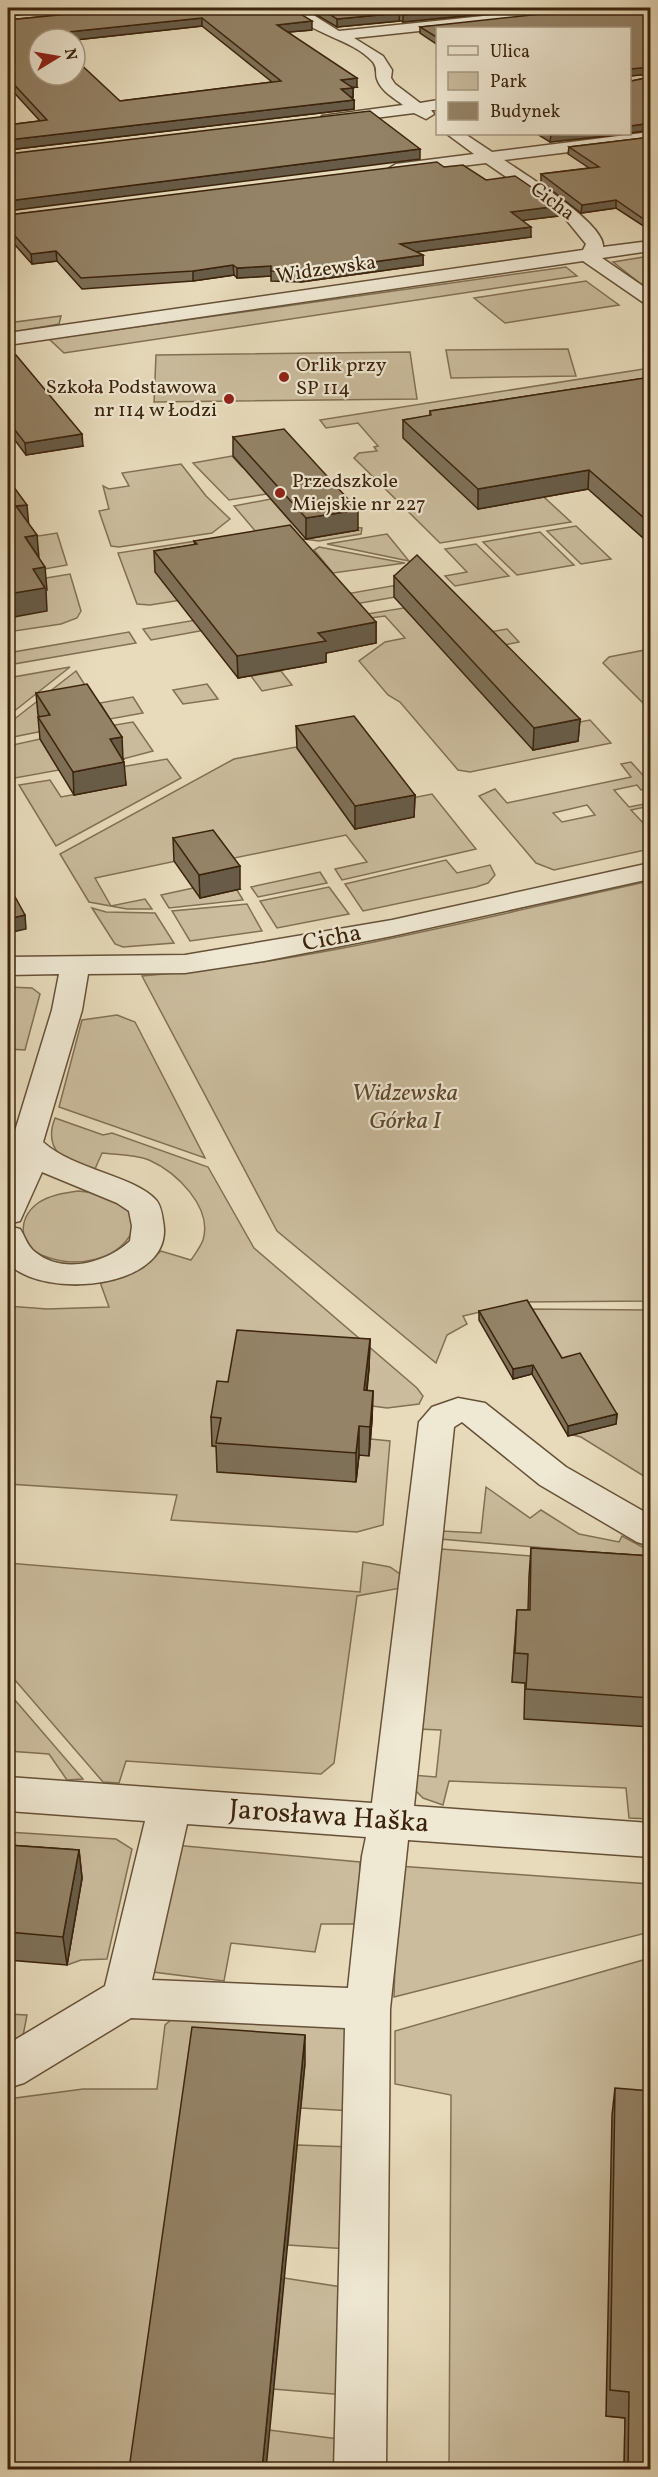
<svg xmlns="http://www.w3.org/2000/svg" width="658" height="2477" font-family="Vollkorn,serif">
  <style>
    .green { fill: #cabc9d; stroke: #827054; stroke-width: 1.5; fill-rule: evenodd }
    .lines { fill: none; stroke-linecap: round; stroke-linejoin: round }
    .minor-casing { stroke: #665138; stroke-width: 3 }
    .minor { fill: #efe8d3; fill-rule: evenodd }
    .wall { fill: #7f7159; stroke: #3b230c; stroke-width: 1.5; fill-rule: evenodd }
    .shaded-wall { fill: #685c48; stroke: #3b230c; stroke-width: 1.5 }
    .building { fill: #948367; stroke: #3b230c; stroke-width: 1.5; fill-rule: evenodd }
    .poi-dot { fill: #8f2418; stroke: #efe8d3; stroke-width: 2 }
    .labels { text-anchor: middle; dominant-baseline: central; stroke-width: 4.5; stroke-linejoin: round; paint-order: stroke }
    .far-street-label { font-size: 20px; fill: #3b230c; stroke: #efe8d3 }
    .far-poi-label { font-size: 20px; fill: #3b230c; stroke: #efe8d3; text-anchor: start }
    .street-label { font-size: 24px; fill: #3b230c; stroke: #efe8d3 }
    .park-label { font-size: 24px; font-style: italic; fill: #5f4930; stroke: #efe8d3 }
    .near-street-label { font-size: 28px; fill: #3b230c; stroke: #efe8d3 }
  </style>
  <rect width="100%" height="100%" fill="#e7dbbb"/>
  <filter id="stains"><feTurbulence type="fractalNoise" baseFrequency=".00333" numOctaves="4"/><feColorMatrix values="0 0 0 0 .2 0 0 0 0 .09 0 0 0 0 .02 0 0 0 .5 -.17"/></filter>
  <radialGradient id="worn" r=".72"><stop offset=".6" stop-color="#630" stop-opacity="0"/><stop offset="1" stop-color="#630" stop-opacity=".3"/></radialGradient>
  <g class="green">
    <path d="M650,256V291L613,262Z"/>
    <path d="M566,267L577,276L64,353L49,339Z"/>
    <path d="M586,281L619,305L505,323L474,298Z"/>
    <path d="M61,316L59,324L8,333V323Z"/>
    <path d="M568,349L576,376L451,378L446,350Z"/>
    <path d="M410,352L417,399L154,402L156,355Z"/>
    <path d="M650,368L646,371L650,375V413L421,455L478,508L519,501L532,486L571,522L440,543L354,458L359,453L377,451L374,447L378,446L358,423L326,428L320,420Z"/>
    <path d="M232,456L242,467L255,466L267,494L229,500L193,463Z"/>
    <path d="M181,464L206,496L230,519L212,533L119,547L111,546L99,511L109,509L103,486L109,489L129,486L122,473Z"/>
    <path d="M271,499L291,522L362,528L361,534L319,541L257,533L234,506Z"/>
    <path d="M576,526L611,559L581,564L547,531Z"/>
    <path d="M540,532L574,565L517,575L483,542Z"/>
    <path d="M57,533L67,565L34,571L25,538Z"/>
    <path d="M387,534L409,561L327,544Z"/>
    <path d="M235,535L206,596L150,605L137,604L118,553Z"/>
    <path d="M476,544L509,576L455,586L445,576L467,572L445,549Z"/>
    <path d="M319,547L405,563L333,573L314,550Z"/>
    <path d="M70,574L81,611L77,618L61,624L8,632V618L40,579Z"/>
    <path d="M420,581L430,591L223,627L215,617Z"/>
    <path d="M446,601L478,634L507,629L519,642L490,648L563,725L590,720L611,743L470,772L458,770L400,702L388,695L359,661L385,642L405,638L385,616L363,619L361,615Z"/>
    <path d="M196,620L205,630L151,640L143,629Z"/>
    <path d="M129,632L136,643L8,665V653Z"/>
    <path d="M650,649V710L603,663L609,657Z"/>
    <path d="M70,667L8,716V678Z"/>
    <path d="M76,671L97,704L39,714L48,730L8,738V724Z"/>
    <path d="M281,671L292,685L262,691L251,676Z"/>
    <path d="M207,684L218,699L183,704L173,690Z"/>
    <path d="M133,697L143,713L110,719L100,703Z"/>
    <path d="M133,722L153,751L123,759L103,727Z"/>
    <path d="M40,739L59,770L15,778L8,765V746Z"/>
    <path d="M296,747L355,829L402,800L432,794L476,849L342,880L335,869L367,862L346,835L220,861L214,853L95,878L111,906L145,899L152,909H127L89,902L60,854L234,759Z"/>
    <path d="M167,759L181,778L56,846L19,785L50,780L61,797L125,785L115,768Z"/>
    <path d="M631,762L650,783V788L641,790L637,785L614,790L629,807L650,803V806L631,810L645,825L650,824V849L554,870L536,863L479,796L495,789L507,803L631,777L621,764ZM587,805L595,815L562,822L553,813Z"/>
    <path d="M446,860L457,873L490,865L495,875L488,883L476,887L363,911L345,884Z"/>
    <path d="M320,872L327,883L258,897L251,887Z"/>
    <path d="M650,881V1301L523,1302L463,1316L467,1324L447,1335L436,1363L277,1231L142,976C313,963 483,917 650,881Z"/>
    <path d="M329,887L349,914L277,928L260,901Z"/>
    <path d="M193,888L237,890L243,900L169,908L161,895Z"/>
    <path d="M247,904L262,931L190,941L172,911Z"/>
    <path d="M92,908L106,912L155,913L174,943L123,947L115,944Z"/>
    <path d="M8,987L32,988L40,994L25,1050L8,1049L11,1033H8Z"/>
    <path d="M117,1015L135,1022L205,1158L59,1107L82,1020Z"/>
    <path d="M55,1118L103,1135L112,1133L208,1167L254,1248L417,1388L423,1396L419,1404L387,1408L365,1405L369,1368L215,1428L212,1446L355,1482L359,1455L371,1439L390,1441L383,1525L357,1532L171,1520L177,1495L8,1484V1306L47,1309L109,1307L100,1282C124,1277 142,1268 161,1251L191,1260C195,1254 201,1246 203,1240C213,1207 176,1172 149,1160C134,1154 118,1155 102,1153L95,1169C67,1163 42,1152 55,1118Z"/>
    <path d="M78,1191C184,1200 118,1285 44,1256C19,1247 16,1219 38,1203C50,1195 64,1193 78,1191Z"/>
    <path d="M526,1309L650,1310V1480L581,1437L572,1435L561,1367Z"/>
    <path d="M486,1487L530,1518L541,1510L579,1534L619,1542L622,1536L650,1551V1557L440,1539L441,1531L481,1533Z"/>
    <path d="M441,1549L650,1565L527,1640L515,1639L512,1682L525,1683L650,1727V1819L629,1818L626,1788L449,1781L443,1805L423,1798L412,1787V1775L436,1777L441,1730L417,1729Z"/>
    <path d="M363,1562L390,1567L400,1574L401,1588L357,1596L334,1763L321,1774L126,1761L119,1783L103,1782L8,1672V1563L360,1592Z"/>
    <path d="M8,1692L83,1779L67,1780L49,1754L8,1751Z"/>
    <path d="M8,1832L116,1839L132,1849L107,1959L81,1960L67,1965L82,1879L8,1873Z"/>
    <path d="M174,1845L360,1862V1924H321L315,1952L231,1943L224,1981L145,1971Z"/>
    <path d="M398,1866L650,1884V1932L394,1997Z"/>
    <path d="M650,1958V2119L606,2416L625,2418L624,2469H449L451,2095L395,2084V2031Z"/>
    <path d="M182,2011L343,2021L357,2034L354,2111L301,2108L305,2063L136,2469L8,2470V2099L83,2089H157L165,2025Z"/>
    <path d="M8,2014L27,2015L23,2036L8,2045Z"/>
    <path d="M297,2145L352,2147L348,2249L288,2245Z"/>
    <path d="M284,2278L348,2288L345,2395L273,2389Z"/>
    <path d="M269,2430L346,2440L345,2469L265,2470Z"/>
  </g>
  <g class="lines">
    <defs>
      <g id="minor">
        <path d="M287,8H302L339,31L561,8H603L596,12L354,38L383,56L392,70L391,78L395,84L420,103L438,100V110H431L434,114L426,119L414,113L328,124L322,122L320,119L322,116L403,105C394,98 381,91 377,79C375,73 378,69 373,62C350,37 309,35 287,8Z"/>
        <path d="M650,132V142L504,160C523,173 606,224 603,247L650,241V251L602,258L650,291V304L644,303L583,261L8,345V333L583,250L586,244L564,217L486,163L396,174L388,169L396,164L474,154L447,134H465L492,152Z"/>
        <path d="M650,863V879L392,936L264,961L185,973L88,974L82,1010L43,1142C74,1170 135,1176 156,1200C161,1206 162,1214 163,1221C177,1289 43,1301 8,1263V1226L20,1229C25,1236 27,1246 35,1252C63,1275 106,1263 130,1241L132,1226L129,1211L117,1203L42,1172L20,1221L8,1224V1178L12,1167L11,1144L52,1010L59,974L8,975V957L185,955L392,920Z"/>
        <path d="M458,1398L485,1403L566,1467L650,1515V1546L637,1542L540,1485L462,1422L454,1427L414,1806L650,1823V1857L408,1840L390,2009L386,2470H334L345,2028L131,2018L24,2083L8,2088V2044L105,1986L145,1821L8,1811V1777L372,1803L419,1422L432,1407ZM187,1824L366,1837L362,1856L348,1988L152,1980Z"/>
      </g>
    </defs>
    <use href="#minor" class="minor-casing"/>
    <use href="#minor" class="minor"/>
  </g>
  <g class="wall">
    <path d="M129,8L312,30L288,32L357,87H352L353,88V97H351L354,100V109L8,150V153V125L40,121L8,86V20ZM202,26L272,82L120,101L39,39L75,40Z"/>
    <path d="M305,8H544L403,22L399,20V21L337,27Z"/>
    <path d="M651,8V77L650,74L630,76L631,81L651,77V130L630,133V28H438V45L420,33V27Z"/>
    <path d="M537,134H625L550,142Z"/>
    <path d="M651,137V227H645L616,208L581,213L541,182V174L589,168L568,154L569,147Z"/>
    <path d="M444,167L486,180L559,206L558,216L523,220L531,237L416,252L423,255V265L301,282L271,281V276L237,278L234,275L193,281L82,289L57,261L32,264L8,237V215Z"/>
    <path d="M8,356L83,446L26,455L8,431Z"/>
    <path d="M651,377V545L588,489L478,509L403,438V420L430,416V411Z"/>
    <path d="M233,437L358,530L306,539L233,456Z"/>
    <path d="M194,541L376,622V643L326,653V662L238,678L155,572L154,551L195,545Z"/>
    <path d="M394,576L580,719L578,741L533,750L394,597Z"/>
    <path d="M36,693L123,759H122L126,785L74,795L40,739L38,717H40L38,715Z"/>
    <path d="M296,726L415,795L414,817L355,829L297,748Z"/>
    <path d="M173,838L240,889L200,898L174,861Z"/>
    <path d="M479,1311L562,1358L617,1414L616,1424L568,1436L532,1374L513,1379L479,1320Z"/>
    <path d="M370,1339L369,1368L367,1391H373L372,1420L369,1456L359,1455L356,1482L217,1472L216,1446H212L211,1417L228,1382Z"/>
    <path d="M531,1548L651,1556V1727L524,1719L525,1683L512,1682L517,1610H528L529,1577Z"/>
    <path d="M8,1845L79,1850L82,1878L67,1965L8,1960Z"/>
    <path d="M615,2088L651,2469H624L625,2418L606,2416L612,2115Z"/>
  </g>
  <g class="shaded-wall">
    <path d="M8,8H91L8,16V17Z"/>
    <path d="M481,8H544L403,22V15Z"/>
    <path d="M400,13L399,21L337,27V19Z"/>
    <path d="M202,18V26L75,40L48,39V34Z"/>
    <path d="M312,21V30L278,33L277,25Z"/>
    <path d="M650,67V74L630,76V69Z"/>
    <path d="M357,78V87L341,88V80Z"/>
    <path d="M353,88V97L341,98V89Z"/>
    <path d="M354,100V109L8,150V152V140Z"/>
    <path d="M651,123V130L630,133V126Z"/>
    <path d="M564,134H625L550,142L551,135Z"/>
    <path d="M420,149V159L8,211V213V201Z"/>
    <path d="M616,200V208L581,213L582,205Z"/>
    <path d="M559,206L558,216L511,222V212Z"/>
    <path d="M651,219V227H645V220Z"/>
    <path d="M531,227V237L400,254V244Z"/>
    <path d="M56,251L57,261L32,264L31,254Z"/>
    <path d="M423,255V265L301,282V272Z"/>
    <path d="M233,265L234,275L193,281V271Z"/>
    <path d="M271,266V276L237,278V268Z"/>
    <path d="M82,434L83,446L26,455L25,443Z"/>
    <path d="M589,470L588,489L478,509V489Z"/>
    <path d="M27,505L29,527L16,506Z"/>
    <path d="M358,510V530L306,539V518Z"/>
    <path d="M37,535L39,558L25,537Z"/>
    <path d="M45,567L47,590H46L47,611L8,618V594L33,569Z"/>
    <path d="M376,622V643L326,653V662L238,678L237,656L318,633Z"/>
    <path d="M580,719L578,741L533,750L534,728Z"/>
    <path d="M122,737L123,759L111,761L110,739Z"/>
    <path d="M124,762L126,785L74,795L73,772Z"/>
    <path d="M415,795L414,817L355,829V806Z"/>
    <path d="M240,866V889L200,898L199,875Z"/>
    <path d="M25,915L26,929L8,933V919Z"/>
    <path d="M370,1339L369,1368L363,1419L364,1390Z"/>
    <path d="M533,1365L532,1374L513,1379V1369Z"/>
    <path d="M373,1391L372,1420L369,1456L370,1427Z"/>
    <path d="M617,1414L616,1424L568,1436V1426Z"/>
    <path d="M359,1426V1455L356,1482V1453Z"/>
    <path d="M79,1850L82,1878L67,1965L63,1937Z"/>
    <path d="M305,2035V2063L266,2469H262Z"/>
  </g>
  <g class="building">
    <path d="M129,8H292L294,10L312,21L277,25L357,78L341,80L353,88L341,89L354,100L8,140V125L47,120L8,78V20ZM202,18L281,81L120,101L75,59V75H39V39H53L48,34Z"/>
    <path d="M319,8H392L400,13L337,19Z"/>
    <path d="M392,8H481L403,15Z"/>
    <path d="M597,8H651V68L650,67L630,69V28H438V38L420,27Z"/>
    <path d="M630,74L631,81L651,77V123L630,126Z"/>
    <path d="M370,111L420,149L8,201V154Z"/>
    <path d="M548,134H564L551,135Z"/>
    <path d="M651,137V219L645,220L616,200L582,205L541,174L599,167L569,147Z"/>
    <path d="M437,162L444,167L463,165L486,180L515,176L559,206L511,212L531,227L400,244L423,255L301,272L271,271V266L237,268L233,265L193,271L81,278L56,251L31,254L8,228V215Z"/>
    <path d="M16,355L82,434L25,443L8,421V356Z"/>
    <path d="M651,377V524L589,470L478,489L403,420L431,415L430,411Z"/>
    <path d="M284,429L358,510L306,518L233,437Z"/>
    <path d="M8,479L27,505L16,506L37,535L25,537L45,567L33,569L45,588L8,594Z"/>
    <path d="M290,525L376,622L318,633L326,641L237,656L154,551L197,544L194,541Z"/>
    <path d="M417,555L580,719L534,728L394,576Z"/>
    <path d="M87,684L122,737L110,739L124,762L73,772L38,717L50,715L36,693Z"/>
    <path d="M354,716L415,795L355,806L296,726Z"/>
    <path d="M213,830L240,866L199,875L173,838Z"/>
    <path d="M8,884L25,915L8,919Z"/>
    <path d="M527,1300L562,1358L580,1353L617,1414L568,1426L533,1365L513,1369L479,1311Z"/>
    <path d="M237,1330L370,1339L364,1390L373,1391L370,1427L359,1426L356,1453L216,1443L221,1418L211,1417L217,1381L228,1382Z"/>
    <path d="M531,1548L651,1556V1698L526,1689L528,1654L515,1653L517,1610H530Z"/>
    <path d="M8,1845L79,1850L63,1937L8,1932Z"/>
    <path d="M192,2027L305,2035L262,2469H129Z"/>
    <path d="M615,2088L651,2091V2469H628L629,2392L610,2390Z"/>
  </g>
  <g class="poi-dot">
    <circle cx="284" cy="377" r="6"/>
    <circle cx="229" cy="399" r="6"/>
    <circle cx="280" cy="493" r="6"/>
  </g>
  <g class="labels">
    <g class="far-street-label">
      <text transform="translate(552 202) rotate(37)">Cicha</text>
      <text transform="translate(326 270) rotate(-8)">Widzewska</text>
    </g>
    <g class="far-poi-label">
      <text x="296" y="366">Orlik przy<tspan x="296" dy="23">SP 114</tspan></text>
      <text x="217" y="388" text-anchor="end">Szkoła Podstawowa<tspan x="217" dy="23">nr 114 w Łodzi</tspan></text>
      <text x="292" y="482">Przedszkole<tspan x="292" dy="23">Miejskie nr 227</tspan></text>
    </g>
    <g class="street-label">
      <text transform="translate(332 939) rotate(-11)">Cicha</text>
    </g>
    <g class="park-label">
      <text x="405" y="1094">Widzewska<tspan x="405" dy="28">Górka I</tspan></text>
    </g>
    <g class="near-street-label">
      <text transform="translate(329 1817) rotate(4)">Jarosława Haška</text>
    </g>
  </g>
  <rect width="658" height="2477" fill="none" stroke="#e7dbbb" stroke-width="30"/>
  <rect x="9" y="9" width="640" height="2459" fill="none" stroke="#3b230c" stroke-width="3"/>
  <rect x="15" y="15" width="628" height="2447" fill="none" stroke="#3b230c" stroke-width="1.5"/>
  <rect x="436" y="27" width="195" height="108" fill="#efe8d3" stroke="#a79983" stroke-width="1.5"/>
  <rect x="448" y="46" width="30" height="9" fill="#efe8d3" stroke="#a79983" stroke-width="1.5"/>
  <text x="490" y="57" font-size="18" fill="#3b230c">Ulica</text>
  <rect x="448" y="72" width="30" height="18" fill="#cabc9d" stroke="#a79983" stroke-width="1.5"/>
  <text x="490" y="87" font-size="18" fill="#3b230c">Park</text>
  <rect x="448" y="102" width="30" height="18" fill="#948367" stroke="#a79983" stroke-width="1.5"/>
  <text x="490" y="117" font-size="18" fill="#3b230c">Budynek</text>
  <g transform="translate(57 57) rotate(79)"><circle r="28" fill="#efe8d3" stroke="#a79983" stroke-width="1.5"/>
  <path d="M0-4.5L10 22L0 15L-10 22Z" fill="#8f2418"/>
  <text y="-9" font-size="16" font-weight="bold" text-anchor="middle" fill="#3b230c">N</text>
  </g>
  <rect width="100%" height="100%" filter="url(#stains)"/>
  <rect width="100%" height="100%" fill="url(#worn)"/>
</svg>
